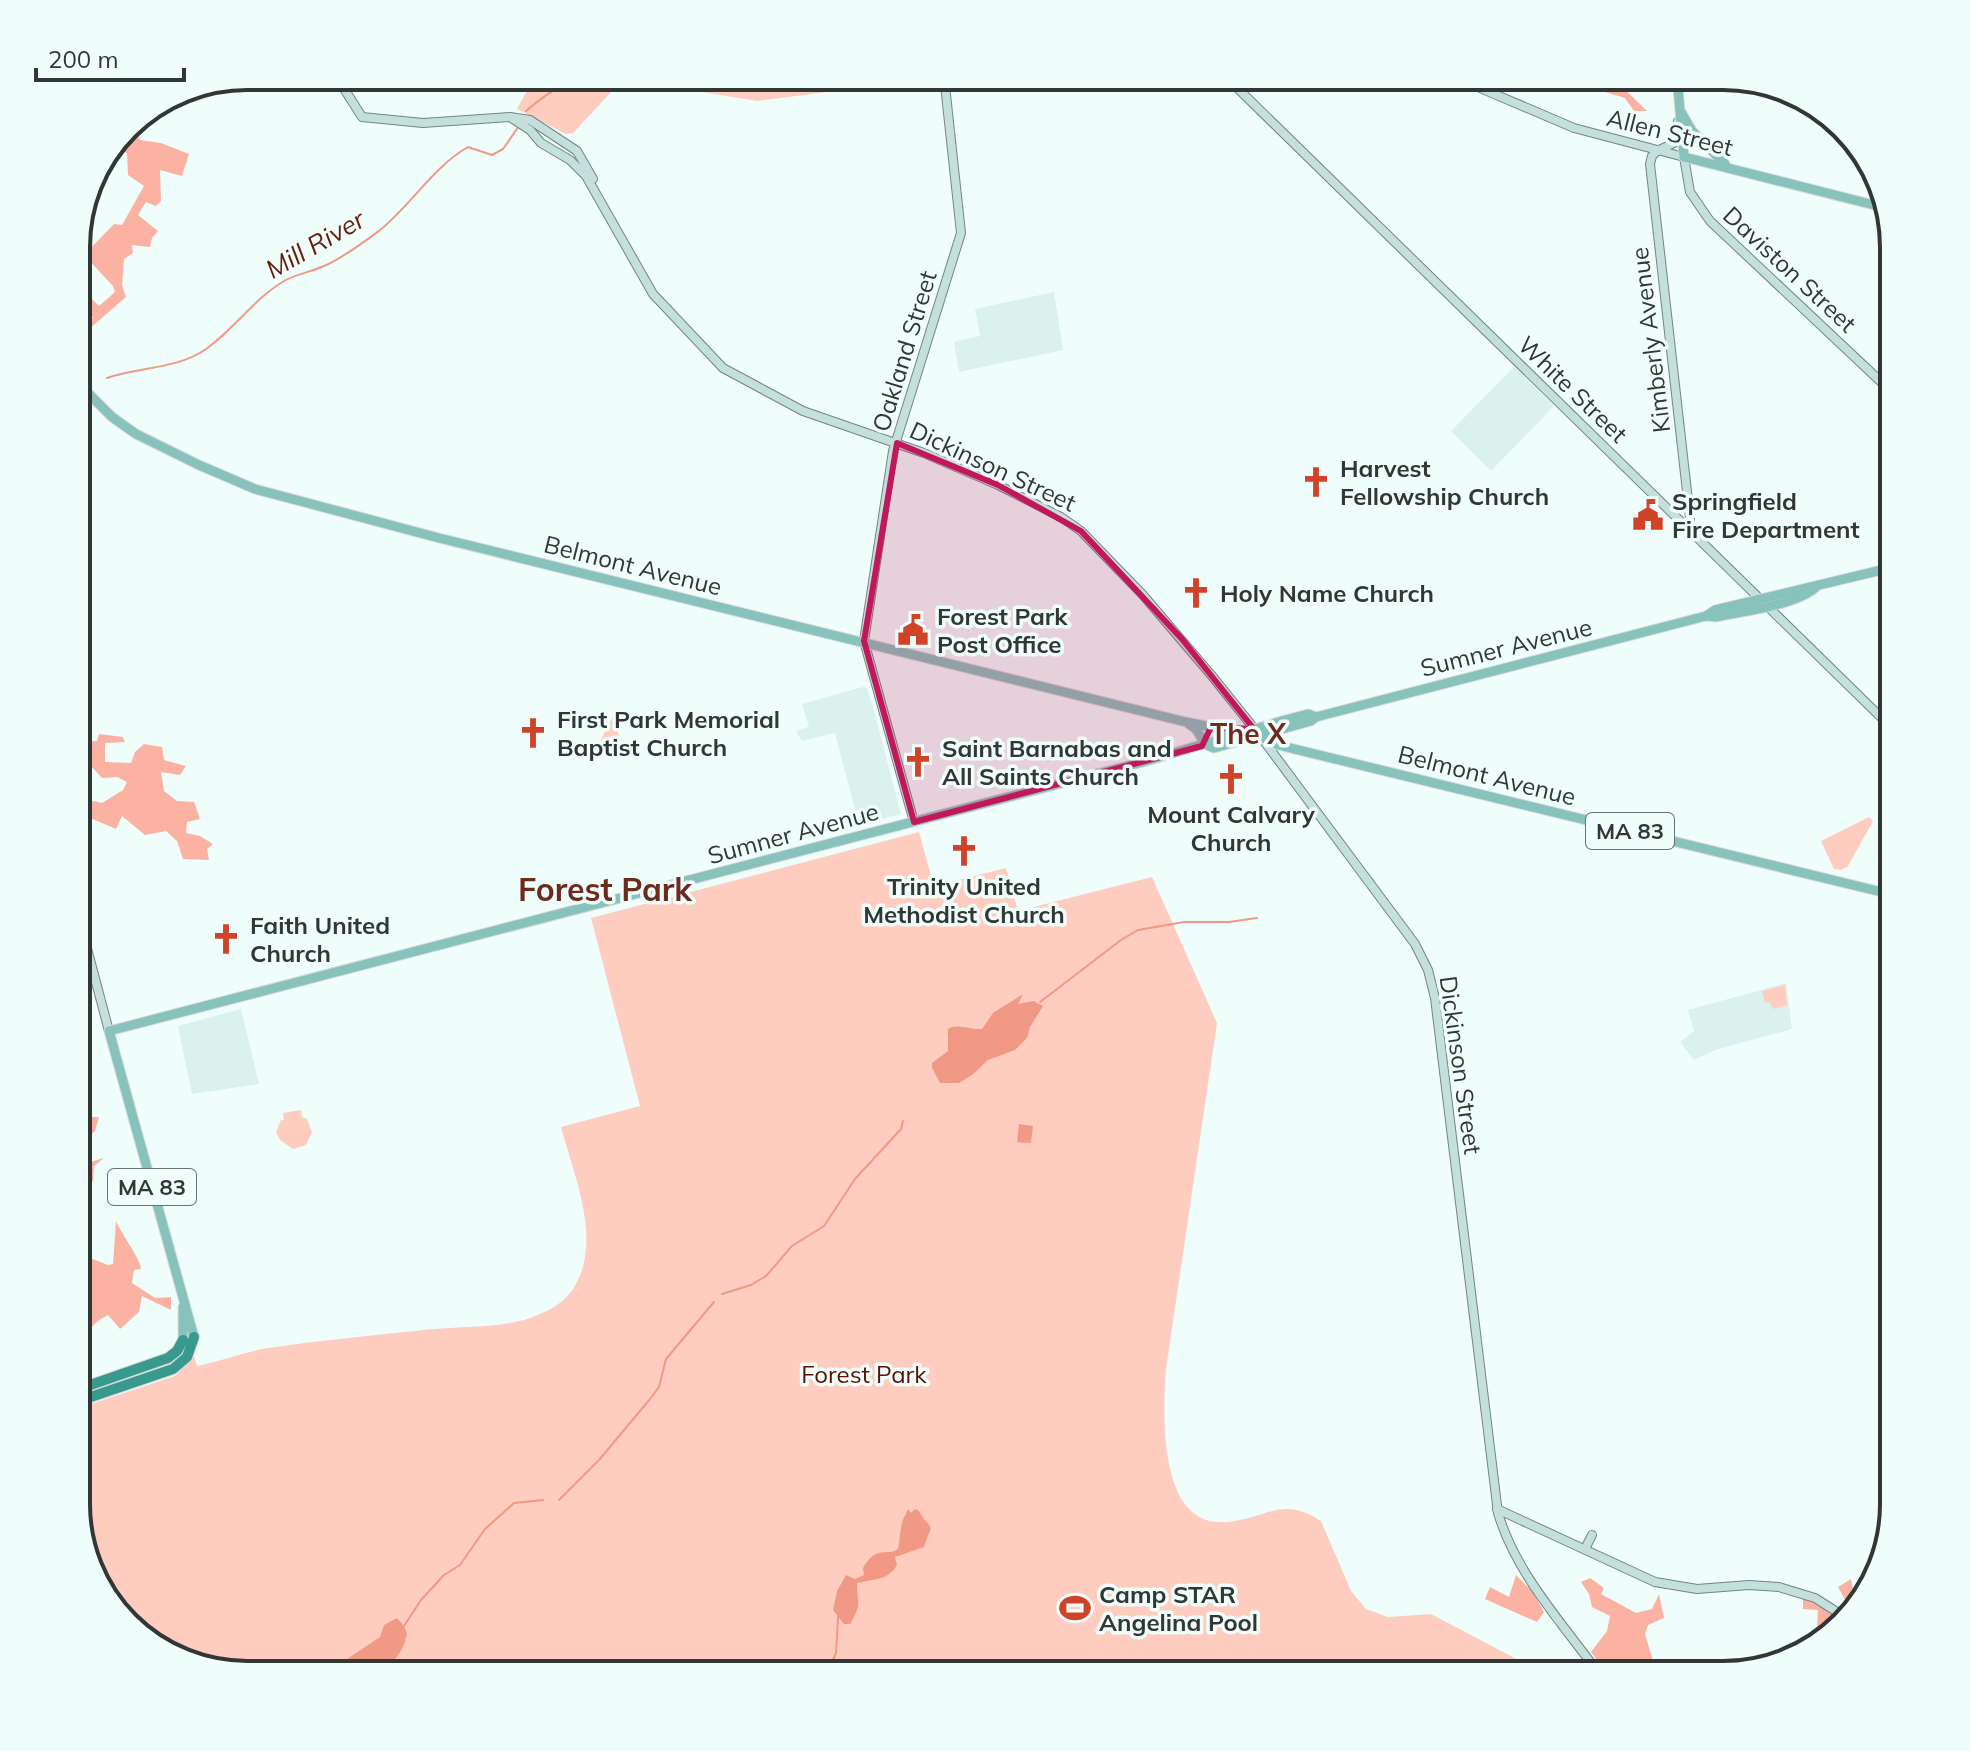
<svg xmlns="http://www.w3.org/2000/svg" width="1970" height="1751" font-family="Mulish,sans-serif">
  <style>
    .built { fill: #daf1ed }
    .green { fill: #ffccc0 }
    .forest { fill: #fbb2a2 }
    .water { fill: #f29986 }
    .lines { fill: none; stroke-linecap: round; stroke-linejoin: round }
    .stream { stroke: #f29986; stroke-width: 2 }
    .secondary-casing { stroke: #768482; stroke-width: 10 }
    .primary-casing { stroke: #dadbdb; stroke-width: 11 }
    .motorway-casing { stroke: #dadbdb; stroke-width: 12 }
    .secondary { stroke: #c3e0dd; stroke-width: 8 }
    .primary { stroke: #88c2bc; stroke-width: 9 }
    .motorway { stroke: #38998f; stroke-width: 10 }
    .marked { fill: #c2185b; fill-opacity: 0.2; stroke: #c2185b; stroke-width: 6; stroke-linejoin: round }
    .labels { text-anchor: middle; dominant-baseline: central; stroke-width: 7; stroke-linejoin: round; paint-order: stroke }
    .shield { fill: #effefb; stroke: #6b7371; stroke-width: 2 }
    .shield-label { font-size: 22px; font-weight: bold; fill: #323736 }
    .street-label { font-size: 24px; fill: #323736; stroke: #effefb }
    .poi-label { font-size: 24px; font-weight: bold; fill: #323736; stroke: #effefb; text-anchor: start }
    .park-label { font-size: 24px; fill: #5e1002; stroke: #effefb }
    .water-label { font-size: 26px; font-style: italic; fill: #6a1d0e; stroke: #effefb }
    .quarter-label { font-size: 28px; font-weight: bold; fill: #6e2a1d; stroke: #effefb }
    .district-label { font-size: 32px; font-weight: bold; fill: #6e2a1d; stroke: #effefb }
    .rim { fill: none; stroke: #323736; stroke-width: 4 }
  </style>
  <rect width="100%" height="100%" fill="#effefb"/>
  <g class="built">
    <path d="M1054,292L1063,350L959,372L954,342L980,336L975,309Z"/>
    <path d="M1514,367L1554,406L1491,471L1451,431Z"/>
    <path d="M863,687L867,688L873,707L901,814L859,825L835,733L802,741L796,731L809,727L802,704Z"/>
    <path d="M1786,983L1792,1029L1718,1049L1694,1060L1680,1042L1694,1031L1688,1010Z"/>
    <path d="M241,1009L259,1084L192,1094L178,1026Z"/>
  </g>
  <g class="green">
    <path d="M535,76H626L573,133L566,134L517,109Z"/>
    <path d="M644,76H938V78L757,101L702,92L679,81L641,79Z"/>
    <path d="M613,716L621,742L596,750Z"/>
    <path d="M1869,817L1873,821L1848,866L1841,870L1834,869L1821,841Z"/>
    <path d="M919,832L934,886L1006,868L1018,911L1152,877L1217,1023L1166,1369C1163,1412 1157,1529 1227,1522C1266,1519 1282,1495 1321,1521L1351,1591L1366,1609L1388,1617L1431,1614L1547,1675H247L181,1662L126,1625L89,1570L76,1515V1409L175,1376L194,1356L197,1366C221,1361 244,1352 268,1348C317,1341 366,1336 415,1331C450,1326 490,1329 524,1320C546,1313 567,1303 577,1282C601,1235 573,1173 561,1127L640,1106L591,918Z"/>
    <path d="M1785,985L1787,1005L1773,1009L1770,1002L1765,1003L1762,991Z"/>
    <path d="M301,1110L302,1117L307,1119L312,1132L306,1145L293,1149L280,1140L276,1132L281,1120H284L283,1113Z"/>
  </g>
  <g class="forest">
    <path d="M1603,76H1611L1647,111H1634L1625,98L1605,92L1608,79Z"/>
    <path d="M134,119L140,140L161,143L189,154L182,176L160,170L161,201L156,206L146,202L138,215L158,231L152,238L150,247L132,245L133,253L124,259L122,285L126,297L88,330L86,325L93,318L84,305L91,298L99,306L115,292L113,286L84,255L114,224L122,225L144,186L128,175L127,154L117,142Z"/>
    <path d="M99,734L123,737L125,742L105,743V762L131,763L135,752L144,744L162,747L164,760L186,766L180,775L161,772L164,791L177,801L194,802L200,819L187,822L186,833L200,836L213,844L207,849L209,860L183,859L177,841L166,831L145,835L122,816L116,829L76,812V806L94,801L102,803L123,790L127,782L117,777L102,778L78,752L76,742L97,741Z"/>
    <path d="M82,1117H99L95,1131L86,1139L76,1133V1118Z"/>
    <path d="M104,1158L94,1166L93,1181H82L76,1188V1166Z"/>
    <path d="M116,1221C122,1235 140,1258 141,1269L134,1270L132,1283L155,1298L171,1297V1310L142,1296L139,1312L120,1329L108,1315C91,1324 88,1330 84,1349L76,1341V1272L93,1259L108,1265L113,1264Z"/>
    <path d="M1516,1575L1532,1591L1544,1612L1537,1622L1485,1599L1490,1587L1509,1597Z"/>
    <path d="M1590,1578L1604,1588L1601,1594L1636,1613L1652,1609L1659,1594L1664,1618L1648,1625L1645,1634L1654,1664L1674,1675H1608L1591,1652L1607,1631L1610,1616L1592,1607L1589,1594L1581,1582Z"/>
    <path d="M1851,1579L1853,1589L1863,1596L1852,1612L1838,1587Z"/>
    <path d="M1803,1598L1814,1601L1845,1624L1832,1633L1817,1630L1818,1610L1803,1609Z"/>
  </g>
  <g class="water">
    <path d="M1023,994L1018,1004L1034,1001L1043,1006L1030,1027L1027,1038L1015,1050L988,1060L972,1075L959,1083H940L932,1068V1063L948,1051V1029C958,1023 970,1030 982,1029L993,1013Z"/>
    <path d="M1019,1124L1033,1126L1031,1143L1017,1142Z"/>
    <path d="M908,1509L911,1513L915,1509L918,1510C933,1535 934,1518 924,1547L895,1557L897,1565C888,1581 872,1579 857,1583C857,1605 863,1602 850,1624H844L833,1610L837,1591L846,1575L855,1579L864,1575L863,1568C877,1544 886,1557 898,1549L902,1522Z"/>
    <path d="M397,1618L404,1626L407,1634C397,1679 359,1675 323,1675L380,1637L384,1625Z"/>
  </g>
  <g class="lines">
    <g class="stream">
      <path d="M526,111C552,89 566,80 601,76"/>
      <path d="M107,378C139,367 178,369 206,349C234,329 254,299 284,281C296,274 311,272 324,266C343,258 364,242 380,230C412,204 433,167 468,147L492,155L503,149L519,126"/>
      <path d="M1040,1002L1121,940L1138,930L1184,922H1229L1257,918"/>
      <path d="M722,1294L751,1285L766,1276L792,1246L824,1226L855,1179L901,1129L903,1121"/>
      <path d="M559,1500L599,1460L650,1399L659,1387L666,1359L714,1302"/>
      <path d="M404,1626L421,1600L444,1575L460,1565L485,1529L514,1503L543,1500"/>
      <path d="M827,1674L836,1653L838,1617"/>
    </g>
    <defs>
      <g id="secondary">
        <path d="M336,76L362,117L423,123L510,117L530,120L577,151L593,179"/>
        <path d="M1225,76L1894,730"/>
        <path d="M1452,76L1574,128L1684,157L1690,192L1710,221L1894,394"/>
        <path d="M510,117L530,130L541,143L570,160L586,176L653,294L723,368L803,411L924,453L998,485L1061,517L1081,531L1143,595L1212,676L1261,737L1415,944L1428,970L1435,998L1498,1513C1516,1574 1563,1624 1600,1675"/>
        <path d="M1658,150L1652,156L1650,164L1690,518L1688,528"/>
        <path d="M1659,150L1674,143L1678,121"/>
        <path d="M914,822L864,641L893,451L961,233L944,76"/>
        <path d="M76,907L109,1031"/>
        <path d="M1497,1509L1655,1582L1697,1589L1749,1585L1779,1587L1815,1598L1848,1619"/>
        <path d="M1585,1549L1592,1535"/>
      </g>
      <g id="primary">
        <path d="M1677,76L1684,157L1886,208"/>
        <path d="M1681,112L1692,131L1725,164"/>
        <path d="M76,381L112,417L136,434L199,465L255,489L439,538L1186,722L1235,732"/>
        <path d="M1707,616L1716,617C1743,611 1799,605 1817,586"/>
        <path d="M1189,724L1196,729L1204,742"/>
        <path d="M1261,737L1278,745L1894,895"/>
        <path d="M1207,745L1214,748L1311,721L1316,717L1706,616L1715,610L1894,567"/>
        <path d="M183,1307V1340"/>
        <path d="M194,1337L109,1031L1143,762L1285,720L1308,714L1316,717"/>
      </g>
      <g id="motorway">
        <path d="M76,1390L168,1358L177,1351L183,1340"/>
        <path d="M76,1402L173,1369L187,1357L194,1337"/>
      </g>
    </defs>
    <use href="#secondary" class="secondary-casing"/>
    <use href="#primary" class="primary-casing"/>
    <use href="#motorway" class="motorway-casing"/>
    <use href="#secondary" class="secondary"/>
    <use href="#primary" class="primary"/>
    <use href="#motorway" class="motorway"/>
  </g>
  <path class="marked" d="M897,443L998,485L1081,531L1182,639L1254,729L1211,727L1202,746L914,822L864,641Z"/>
  <defs>
    <symbol id="church-bare" viewBox="-9 -9 18 18"><path d="M-1.2-6h2.4v3.5h3.3v2.4h-3.3V6h-2.4V-.1h-3.3v-2.4h3.3Z" fill="#cf4429" stroke="#effefb" stroke-width="2.5" paint-order="stroke"/></symbol>
    <symbol id="civic-bare" viewBox="-9 -9 18 18"><path d="M-.6-6.5H3V-4.5H.6V-3L4-1V1h2V6H-6V1h2V-1L-.6-3ZM-1.2 2.5V6h2.4V2.5Z" fill="#cf4429" stroke="#effefb" stroke-width="2.5" paint-order="stroke"/></symbol>
    <symbol id="stadium-bare" viewBox="-9 -9 18 18"><path d="M0-5a6.5 5 0 1 0 0 10a6.5 5 0 1 0 0-10ZM-3.5-1.8h7v3.6h-7Z" fill="#cf4429" stroke="#effefb" stroke-width="2.5" paint-order="stroke"/></symbol>
  </defs>
  <g fill-rule="evenodd">
    <use href="#church-bare" x="1294" y="460" width="44" height="44"/>
    <use href="#civic-bare" x="1626" y="493" width="44" height="44"/>
    <use href="#church-bare" x="1174" y="571" width="44" height="44"/>
    <use href="#civic-bare" x="891" y="608" width="44" height="44"/>
    <use href="#church-bare" x="511" y="711" width="44" height="44"/>
    <use href="#church-bare" x="896" y="740" width="44" height="44"/>
    <use href="#church-bare" x="1209" y="757" width="44" height="44"/>
    <use href="#church-bare" x="942" y="829" width="44" height="44"/>
    <use href="#church-bare" x="204" y="917" width="44" height="44"/>
    <use href="#stadium-bare" x="1053" y="1586" width="44" height="44"/>
  </g>
  <g class="labels">
    <g class="shield">
      <rect x="1586" y="813" width="88" height="36" rx="6"/>
      <rect x="108" y="1169" width="88" height="36" rx="6"/>
    </g>
    <g class="shield-label">
      <text x="1630" y="831">MA 83</text>
      <text x="152" y="1187">MA 83</text>
    </g>
    <g class="street-label">
      <text transform="translate(1670 132) rotate(14)">Allen Street</text>
      <text transform="translate(1790 269) rotate(43)">Daviston Street</text>
      <text transform="translate(1650 340) rotate(-97)">Kimberly Avenue</text>
      <text transform="translate(904 351) rotate(-73)">Oakland Street</text>
      <text transform="translate(1573 389) rotate(44)">White Street</text>
      <text transform="translate(993 466) rotate(25)">Dickinson Street</text>
      <text transform="translate(633 565) rotate(14)">Belmont Avenue</text>
      <text transform="translate(1506 647) rotate(-14)">Sumner Avenue</text>
      <text transform="translate(1487 775) rotate(14)">Belmont Avenue</text>
      <text transform="translate(793 833) rotate(-15)">Sumner Avenue</text>
      <text transform="translate(1461 1065) rotate(82)">Dickinson Street</text>
    </g>
    <g class="poi-label">
      <text x="1340" y="468">Harvest<tspan x="1340" dy="28">Fellowship Church</tspan></text>
      <text x="1672" y="501">Springfield<tspan x="1672" dy="28">Fire Department</tspan></text>
      <text x="1220" y="593">Holy Name Church</text>
      <text x="937" y="616">Forest Park<tspan x="937" dy="28">Post Office</tspan></text>
      <text x="557" y="719">First Park Memorial<tspan x="557" dy="28">Baptist Church</tspan></text>
      <text x="942" y="748">Saint Barnabas and<tspan x="942" dy="28">All Saints Church</tspan></text>
      <text x="1231" y="814" text-anchor="middle">Mount Calvary<tspan x="1231" dy="28">Church</tspan></text>
      <text x="964" y="886" text-anchor="middle">Trinity United<tspan x="964" dy="28">Methodist Church</tspan></text>
      <text x="250" y="925">Faith United<tspan x="250" dy="28">Church</tspan></text>
      <text x="1099" y="1594">Camp STAR<tspan x="1099" dy="28">Angelina Pool</tspan></text>
    </g>
    <g class="park-label">
      <text x="864" y="1374">Forest Park</text>
    </g>
    <g class="water-label">
      <text transform="translate(315 244) rotate(-30)">Mill River</text>
    </g>
    <g class="quarter-label">
      <text x="1248" y="733">The X</text>
    </g>
    <g class="district-label">
      <text x="605" y="889">Forest Park</text>
    </g>
  </g>
  <path d="M0 0H1970V1751H0ZM247 90H1723A157 157 0 0 1 1880 247V1504A157 157 0 0 1 1723 1661H247A157 157 0 0 1 90 1504V247A157 157 0 0 1 247 90Z" fill="#effefb" fill-rule="evenodd"/>
  <path class="rim" d="M247 90H1723A157 157 0 0 1 1880 247V1504A157 157 0 0 1 1723 1661H247A157 157 0 0 1 90 1504V247A157 157 0 0 1 247 90Z"/>
  <path d="M36 68v12h148v-12" fill="none" stroke="#323736" stroke-width="4"/>
  <text x="48" y="68" font-size="24" fill="#323736" stroke="#effefb" stroke-width="6" paint-order="stroke">200 m</text>
</svg>
